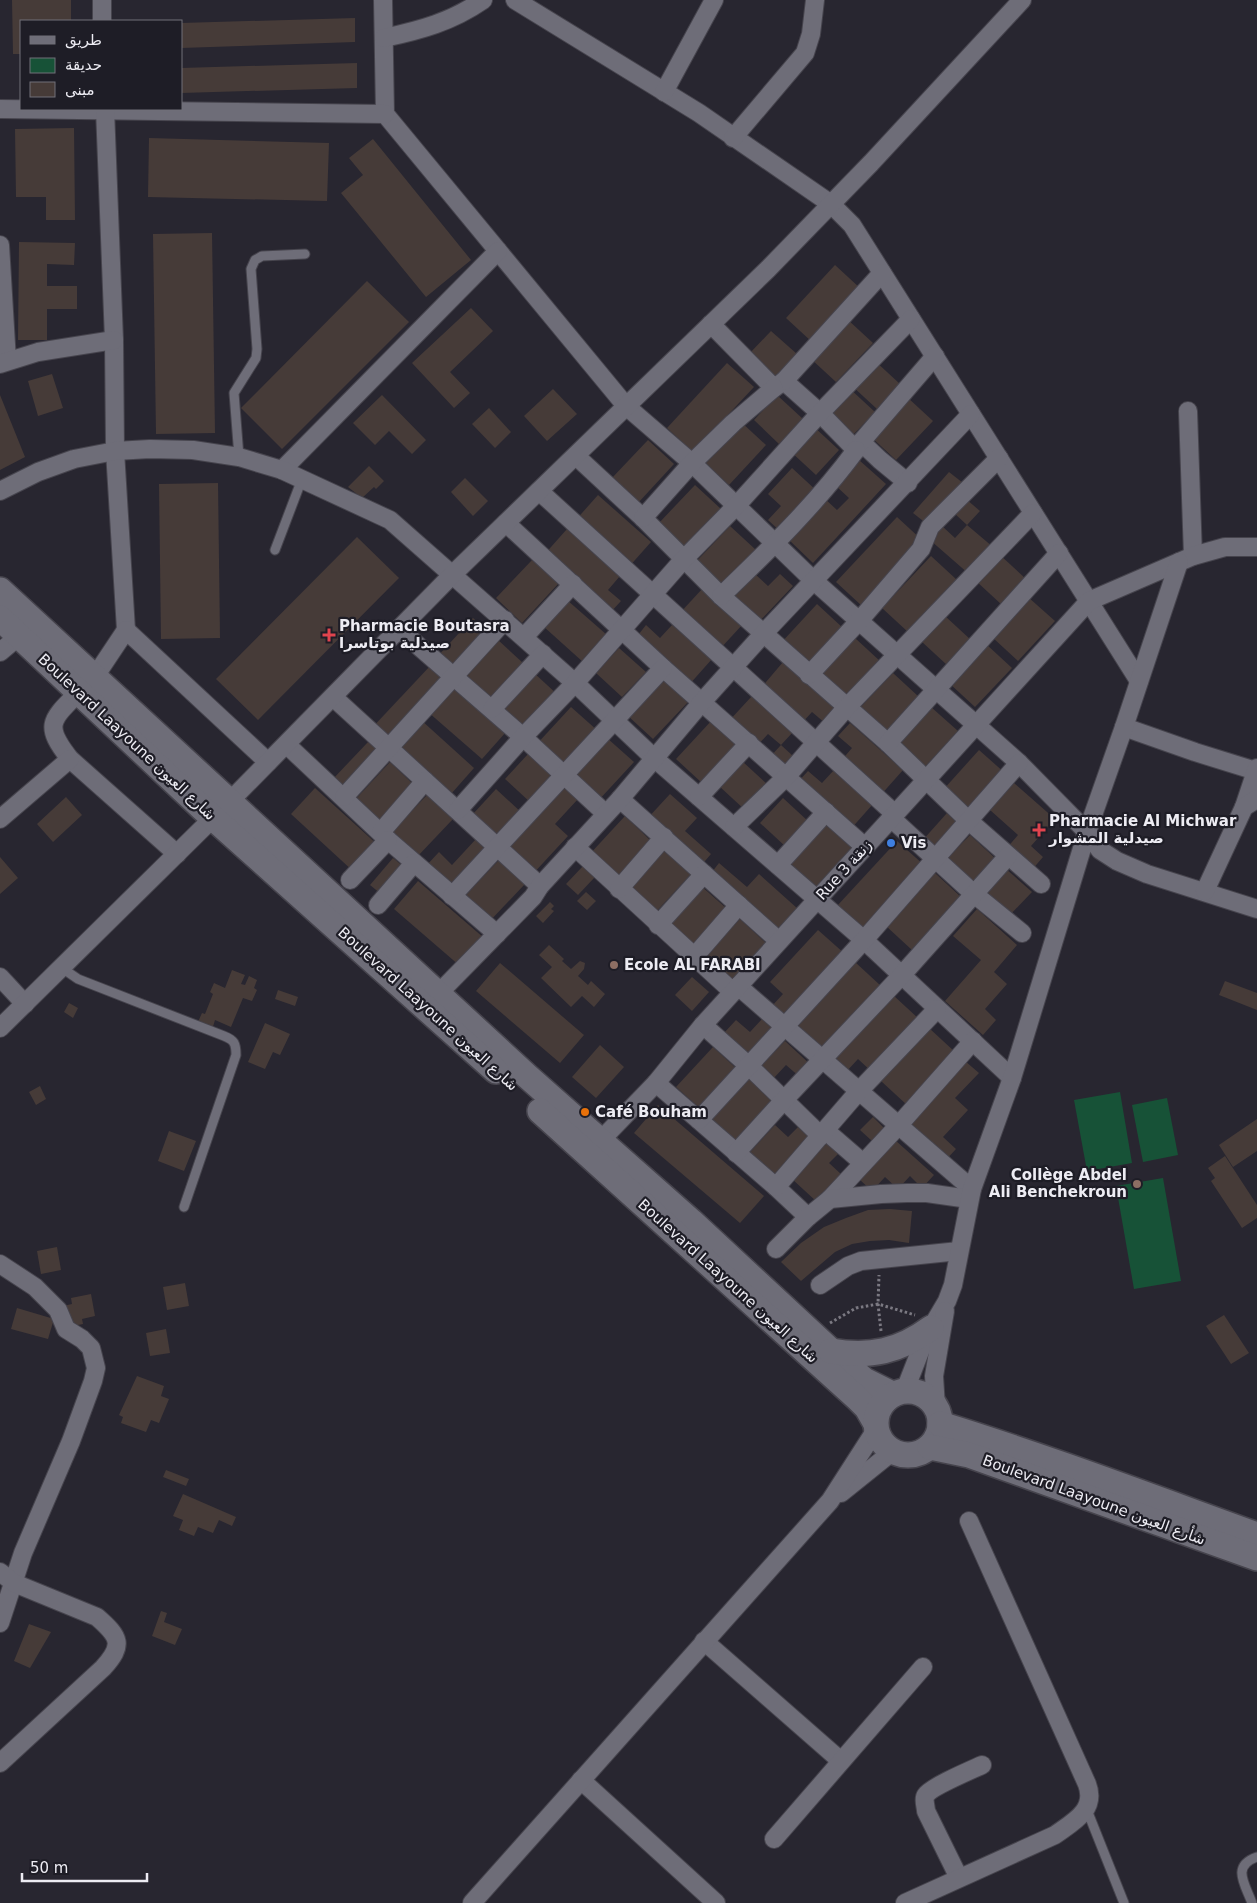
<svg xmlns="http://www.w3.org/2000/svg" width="1257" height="1903" font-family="'DejaVu Sans',Cairo,sans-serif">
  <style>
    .green { fill: #175237 }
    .building { fill: #463b38 }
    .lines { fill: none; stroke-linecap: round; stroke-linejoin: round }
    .lane-casing { stroke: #46444d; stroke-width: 11 }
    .street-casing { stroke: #46444d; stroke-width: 20 }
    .secondary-casing { stroke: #46444d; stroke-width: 28 }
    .path { stroke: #7b7982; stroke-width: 3; stroke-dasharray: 2.5 2.5; stroke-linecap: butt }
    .lane { stroke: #6e6d78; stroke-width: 9 }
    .street { stroke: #6e6d78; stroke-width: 18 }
    .secondary { stroke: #6e6d78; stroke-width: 25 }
    .health-dot { fill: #e0444e; stroke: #1e1d26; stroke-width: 2 }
    .shop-dot { fill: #3f7fe0; stroke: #1e1d26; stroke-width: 2 }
    .education-dot { fill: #8d6e63; stroke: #1e1d26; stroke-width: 2 }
    .food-dot { fill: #e8710a; stroke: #1e1d26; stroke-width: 2 }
    .labels { text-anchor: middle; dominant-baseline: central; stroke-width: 4.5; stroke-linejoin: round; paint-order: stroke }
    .poi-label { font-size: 15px; font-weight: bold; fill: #edecf3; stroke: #1e1d26; text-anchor: start }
    .street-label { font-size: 15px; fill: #edecf3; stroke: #1e1d26 }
  </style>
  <rect width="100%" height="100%" fill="#282630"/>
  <g class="green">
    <path d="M1120,1092L1132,1163L1087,1171L1074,1100Z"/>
    <path d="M1167,1098L1178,1155L1143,1162L1132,1105Z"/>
    <path d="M1163,1178L1181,1281L1134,1289L1116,1186Z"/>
  </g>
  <g class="building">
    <path d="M12,0H71V21H21V54H13Z"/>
    <path d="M355,18V42L181,48V23Z"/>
    <path d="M357,63V88L181,93V68Z"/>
    <path d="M74,128L75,220H46V197H16L15,129Z"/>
    <path d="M149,138L329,143L327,201L148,197Z"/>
    <path d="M373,139L471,260L426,297L341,193L363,175L349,158Z"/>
    <path d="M212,233L215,433L156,434L153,234Z"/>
    <path d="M19,242L75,243L74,265L47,264V286H77V309H47V340H18Z"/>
    <path d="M835,265L861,289L812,342L786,318Z"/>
    <path d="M367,281L409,322L282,449L241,408Z"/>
    <path d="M471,308L493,331L450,372L470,393L454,408L412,363Z"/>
    <path d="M847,319L873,343L836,382L810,358Z"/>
    <path d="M771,331L797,354L773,380L747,356Z"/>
    <path d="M874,360L900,384L877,409L851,385Z"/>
    <path d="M727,363L754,387L693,452L667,428Z"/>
    <path d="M52,374L63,408L38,416L28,381Z"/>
    <path d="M849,388L875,412L851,437L825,413Z"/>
    <path d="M553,389L577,414L547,441L524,416Z"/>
    <path d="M0,395L25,457L0,470Z"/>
    <path d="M382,395L426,440L412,454L389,431L375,445L353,423Z"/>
    <path d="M777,395L803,419L780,445L754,420Z"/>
    <path d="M907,397L933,421L896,460L870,436Z"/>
    <path d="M489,408L511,432L495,448L472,424Z"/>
    <path d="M740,421L766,445L729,485L703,461Z"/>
    <path d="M813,426L839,450L816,475L790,451Z"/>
    <path d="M648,440L674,464L638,503L611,479Z"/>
    <path d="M859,460L886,484L813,563L787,538L824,498L837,510L849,498L836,486Z"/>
    <path d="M369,466L384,481L376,489L374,487L362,498L348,487Z"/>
    <path d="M792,468L818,492L781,532L768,520L781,506L768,494Z"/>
    <path d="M949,472L963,483L927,524L913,513Z"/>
    <path d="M465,478L488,501L473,516L451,492Z"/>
    <path d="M218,483L220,638L161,639L159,484Z"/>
    <path d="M695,485L721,509L684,548L658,524Z"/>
    <path d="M598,495L651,542L627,569L574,522Z"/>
    <path d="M966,499L980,511L967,525L954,513Z"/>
    <path d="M897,517L923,541L862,606L836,582Z"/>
    <path d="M967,525L993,547L969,574L930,540L942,526L955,538Z"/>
    <path d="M730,526L756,550L719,589L693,565Z"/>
    <path d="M567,529L620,576L608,590L621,601L609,614L543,556Z"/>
    <path d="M357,537L399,578L258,720L216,679Z"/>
    <path d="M1000,555L1026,579L1002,605L976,581Z"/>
    <path d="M931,556L957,580L908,632L882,608Z"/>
    <path d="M533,559L559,583L522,623L496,598Z"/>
    <path d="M755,574L768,586L780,574L793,586L756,625L730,601Z"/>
    <path d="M703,588L743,624L719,650L679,614Z"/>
    <path d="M1028,597L1055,621L1018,661L992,637Z"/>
    <path d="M567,600L607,635L583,662L543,626Z"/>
    <path d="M817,604L843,628L806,668L780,644Z"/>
    <path d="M945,616L971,640L947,665L921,641Z"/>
    <path d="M473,618L486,630L449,670L436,658Z"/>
    <path d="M646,625L660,638L672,625L712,659L688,686L635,639Z"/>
    <path d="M855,638L881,662L844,701L818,677Z"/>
    <path d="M497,639L523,663L486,703L460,679Z"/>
    <path d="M986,644L1012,668L975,707L949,683Z"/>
    <path d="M619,648L646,672L622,697L596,673Z"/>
    <path d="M783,662L837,710L825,723L812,712L800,725L760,689Z"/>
    <path d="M431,665L444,677L383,742L370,730Z"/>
    <path d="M533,672L559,696L523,736L496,712Z"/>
    <path d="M893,673L919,697L882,736L856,712Z"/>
    <path d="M664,675L690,700L653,739L627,715Z"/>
    <path d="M452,685L506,732L482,759L428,712Z"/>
    <path d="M752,696L793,732L781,745L768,734L756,747L728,722Z"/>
    <path d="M571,707L598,731L561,770L535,746Z"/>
    <path d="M931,707L958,731L921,771L895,746Z"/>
    <path d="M713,719L739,744L702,783L676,759Z"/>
    <path d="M421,720L474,768L451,794L397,747Z"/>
    <path d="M850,723L903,770L879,797L840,762L852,748L838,736Z"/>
    <path d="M607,738L634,762L597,802L571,778Z"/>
    <path d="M369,741L382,753L345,793L332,780Z"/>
    <path d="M781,745L793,756L782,769L769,758Z"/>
    <path d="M979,750L1006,774L969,814L943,790Z"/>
    <path d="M528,754L555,778L531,803L505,779Z"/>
    <path d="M742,761L768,785L745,810L719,786Z"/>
    <path d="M390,762L416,787L379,826L353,802Z"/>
    <path d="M834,770L873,804L849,831L796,784L808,771L822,783Z"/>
    <path d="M1014,783L1055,819L1031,846L1043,857L1031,871L1006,849L1018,835L990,810Z"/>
    <path d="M565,787L578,799L555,824L568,836L531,876L505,852Z"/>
    <path d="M315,788L379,846L354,872L291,814Z"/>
    <path d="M496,789L522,813L499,838L473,814Z"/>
    <path d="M670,794L697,818L685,831L711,854L699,868L646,820Z"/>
    <path d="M427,795L453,819L416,858L390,834Z"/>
    <path d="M66,797L82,815L53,842L37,824Z"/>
    <path d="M783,798L809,822L786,847L760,823Z"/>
    <path d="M947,813L960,825L935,852L922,841Z"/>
    <path d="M625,816L651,841L615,880L588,856Z"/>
    <path d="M827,823L853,847L816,887L790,863Z"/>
    <path d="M970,835L996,859L972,884L946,860Z"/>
    <path d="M476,839L489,851L452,890L426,866L439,852L452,865Z"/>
    <path d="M897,841L924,865L863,930L837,906Z"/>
    <path d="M665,850L691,874L654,914L628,890Z"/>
    <path d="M0,857L18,878L0,894Z"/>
    <path d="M393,858L404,867L381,894L370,885Z"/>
    <path d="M499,860L525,884L488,923L462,899Z"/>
    <path d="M719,863L747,887L759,874L798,909L774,935L708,877Z"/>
    <path d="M583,866L595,877L578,895L566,884Z"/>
    <path d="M1005,868L1032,892L1008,917L982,893Z"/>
    <path d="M935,873L961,897L912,950L886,926Z"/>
    <path d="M418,881L484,938L460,966L394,909Z"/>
    <path d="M700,885L726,908L690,948L663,924Z"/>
    <path d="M586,892L596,901L587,910L577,901Z"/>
    <path d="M550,902L554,906L551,909L554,911L543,923L536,916Z"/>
    <path d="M977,909L1017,945L994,972L1007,984L985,1009L996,1020L983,1035L945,1001L981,960L953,936Z"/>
    <path d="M740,919L766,943L729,983L703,959Z"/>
    <path d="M818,930L845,954L784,1020L771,1007L783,994L770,982Z"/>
    <path d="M549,945L564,959L562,961L571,969L580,961L585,963L584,969L578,976L588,985L591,981L605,994L594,1007L582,996L571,1007L541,978L552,967L539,955Z"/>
    <path d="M855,962L881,986L820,1051L794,1027Z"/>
    <path d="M500,963L584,1035L560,1063L476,991Z"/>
    <path d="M232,970L245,975L241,984L245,985L249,976L257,980L254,988L257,990L252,1001L243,998L231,1027L215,1020L212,1030L197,1024L202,1013L205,1014L213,994L210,992L214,983L225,988Z"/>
    <path d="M692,977L709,992L692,1011L675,995Z"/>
    <path d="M1225,981L1257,993V1010L1219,995Z"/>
    <path d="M278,990L298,997L295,1006L275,999Z"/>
    <path d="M893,995L919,1019L871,1071L858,1059L846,1072L833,1060Z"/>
    <path d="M69,1003L78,1008L73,1018L64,1012Z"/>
    <path d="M762,1019L775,1031L750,1058L724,1033L736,1020L750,1032Z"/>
    <path d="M265,1023L290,1034L280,1055L273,1052L265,1069L248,1062Z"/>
    <path d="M929,1028L955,1052L907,1105L881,1081Z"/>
    <path d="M785,1041L812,1066L801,1078L786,1065L773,1079L760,1067Z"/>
    <path d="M600,1045L624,1067L596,1098L572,1077Z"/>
    <path d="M713,1047L739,1071L703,1111L676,1087Z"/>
    <path d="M965,1061L979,1073L955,1098L968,1110L943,1137L956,1149L944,1162L905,1126Z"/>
    <path d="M749,1079L775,1104L738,1143L712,1119Z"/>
    <path d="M40,1086L46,1099L36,1105L29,1092Z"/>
    <path d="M658,1105L764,1196L740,1223L634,1133Z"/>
    <path d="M873,1117L885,1129L872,1141L860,1130Z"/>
    <path d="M1257,1119V1151L1233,1167L1219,1145Z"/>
    <path d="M775,1125L788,1137L800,1125L813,1137L776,1176L750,1152Z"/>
    <path d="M169,1131L196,1141L184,1171L158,1161Z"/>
    <path d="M828,1139L841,1151L829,1163L842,1175L817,1202L791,1178Z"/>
    <path d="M895,1140L934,1175L922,1188L910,1176L898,1189L885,1177L872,1191L859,1179Z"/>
    <path d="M1225,1156L1257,1205V1218L1242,1228L1211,1181L1215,1178L1208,1168Z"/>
    <path d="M890,1209L912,1211L909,1243L889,1240L870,1241L852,1244L835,1252L801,1281L781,1262L801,1243L824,1227L846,1218L868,1210Z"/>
    <path d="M57,1247L61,1270L41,1274L37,1251Z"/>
    <path d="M185,1283L189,1306L167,1310L163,1287Z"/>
    <path d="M91,1294L95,1316L82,1319L83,1324L68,1327L63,1306L72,1304L71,1298Z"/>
    <path d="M17,1308L54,1319L48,1339L11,1329Z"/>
    <path d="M1224,1315L1249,1353L1231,1364L1206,1326Z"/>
    <path d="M166,1329L170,1353L150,1356L146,1333Z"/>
    <path d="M137,1376L164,1386L161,1396L169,1399L159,1423L151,1420L146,1432L121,1423L123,1417L119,1415Z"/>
    <path d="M166,1470L189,1479L186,1486L163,1477Z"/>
    <path d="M183,1494L236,1517L232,1526L219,1520L213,1533L198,1527L194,1536L179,1530L183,1520L173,1516Z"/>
    <path d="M161,1611L167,1613L164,1622L182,1629L175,1645L152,1636Z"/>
    <path d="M29,1624L51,1632L30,1668L14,1661Z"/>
  </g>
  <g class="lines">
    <defs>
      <g id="lane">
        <path d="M239,457L234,393L256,358L257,349L251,269L255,260L262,256L305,254"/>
        <path d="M275,550L302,479"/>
        <path d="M62,968L78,979L224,1036C234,1040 236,1043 236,1055L184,1207"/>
        <path d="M1087,1810L1124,1903"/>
        <path d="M1252,1903C1245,1884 1231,1866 1257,1857"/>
      </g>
      <g id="street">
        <path d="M102,0V21"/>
        <path d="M383,0L385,114L626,406L692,463L813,580L1019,763L1087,832L1100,850L1117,861L1147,874L1257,909"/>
        <path d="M515,0L699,113L831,204L852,225L1139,681"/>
        <path d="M384,38C421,30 451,22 483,0"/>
        <path d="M664,92L714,0"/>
        <path d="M0,109L385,114"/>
        <path d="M105,109L114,340L115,451L126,630"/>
        <path d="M733,138L805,53L811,34L815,0"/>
        <path d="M0,245L7,361"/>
        <path d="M711,324L774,388L784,381L820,413L856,450L861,442L880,460L908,483"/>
        <path d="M0,364L38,352L114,340"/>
        <path d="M784,381L882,273"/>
        <path d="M1188,411L1193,556"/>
        <path d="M861,442L935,356"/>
        <path d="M576,456L643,518L721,596L888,743L969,821L1041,884"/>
        <path d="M282,470L498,251"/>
        <path d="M0,491L38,472L74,459L115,451L150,449L193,450L239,457L282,470L390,520L575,683L654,758L864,940L1012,1078"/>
        <path d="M539,491L895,814"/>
        <path d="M643,518L692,463L733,423L774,388"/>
        <path d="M506,523L663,668L865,847"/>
        <path d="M721,596C769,550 816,504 856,450"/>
        <path d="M399,629L523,737L606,814"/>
        <path d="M524,637L573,584"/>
        <path d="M0,652L19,636"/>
        <path d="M809,675L859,621L921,549L930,527L999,458"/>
        <path d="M94,678L126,630L268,762"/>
        <path d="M79,692C51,720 43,725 70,759L177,854"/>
        <path d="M333,697L540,886"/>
        <path d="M492,709L543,654"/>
        <path d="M1124,727L1195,752L1256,771"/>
        <path d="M888,743L1059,553"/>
        <path d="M287,745L388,840L497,934"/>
        <path d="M344,797L505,620"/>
        <path d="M699,797L749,743"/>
        <path d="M620,799L779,941"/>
        <path d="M229,802L452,575L768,269L871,163L1022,0"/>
        <path d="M1244,807L1257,768"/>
        <path d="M458,810L523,737L575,683L683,560L737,505L820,413L911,319"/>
        <path d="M891,818L974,894L1022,933"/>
        <path d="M0,819L70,759"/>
        <path d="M734,827L786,777L846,708L1033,513"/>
        <path d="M381,832L425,781"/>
        <path d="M575,847L733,992"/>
        <path d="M778,865L826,812"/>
        <path d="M350,880L388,840"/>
        <path d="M619,889L664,837"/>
        <path d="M1205,891L1244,807L1257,799"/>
        <path d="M452,896L663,668"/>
        <path d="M378,905L414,863"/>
        <path d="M658,925L704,874"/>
        <path d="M694,957L739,905"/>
        <path d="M0,977L25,1004"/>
        <path d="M738,986L972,1189"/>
        <path d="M438,994L533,897L540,886L620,799L702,702L764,633L971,414"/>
        <path d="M703,1025L749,1066L821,1136"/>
        <path d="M0,1028L213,818"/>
        <path d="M656,1083L776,1187L808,1217"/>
        <path d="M699,1120L864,940L1019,763"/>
        <path d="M826,1131L863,1163"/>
        <path d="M601,1140L656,1083L703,1025L1089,601L1193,556L1225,547H1257"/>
        <path d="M736,1153L784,1100L901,976L1008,856"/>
        <path d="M776,1187L858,1092L937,1009"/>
        <path d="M830,1199L898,1126L973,1041"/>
        <path d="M776,1249L808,1217L830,1199L881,1194L907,1193H927L969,1199"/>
        <path d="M0,1264L35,1287L58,1310L66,1329L82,1339L91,1348L96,1368L93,1381L71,1441L23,1553L0,1623"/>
        <path d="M820,1285L848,1266L861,1261L959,1251"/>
        <path d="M905,1390L921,1349L931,1328L947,1301L953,1285L972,1189L1012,1078L1087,832L1124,727L1179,562"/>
        <path d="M936,1407L934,1376L945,1311"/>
        <path d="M841,1493L892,1452"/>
        <path d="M0,1572L14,1583L97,1617C120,1637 124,1645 103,1668L0,1763"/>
        <path d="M704,1641L841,1761"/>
        <path d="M581,1780L716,1903"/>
        <path d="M774,1839L923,1667"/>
        <path d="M959,1878L926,1811C926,1807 923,1799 926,1795C931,1787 971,1770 982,1765"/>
        <path d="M472,1903L830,1501L875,1431"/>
        <path d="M905,1903L1055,1835C1073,1822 1097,1810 1087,1784L969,1521"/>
      </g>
      <g id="secondary">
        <path d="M0,590L527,1076L691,1221L831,1351L864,1380L892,1394"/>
        <path d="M0,618L202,808L496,1071"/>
        <path d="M540,1111L857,1398L867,1408L875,1422"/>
        <path d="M831,1351C870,1358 900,1351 931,1328"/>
        <circle cx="908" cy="1423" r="32"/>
        <path d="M940,1424C1047,1457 1152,1497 1257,1535"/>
        <path d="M930,1447L969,1455L1257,1558"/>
      </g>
    </defs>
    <use href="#lane" class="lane-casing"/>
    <use href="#street" class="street-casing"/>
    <use href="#secondary" class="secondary-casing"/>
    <g class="path">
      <path d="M830,1323L856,1308L878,1304L879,1275"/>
      <path d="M881,1331L878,1304L915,1315"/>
    </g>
    <use href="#lane" class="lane"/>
    <use href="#street" class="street"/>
    <use href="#secondary" class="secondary"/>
  </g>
  <g class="health-dot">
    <path d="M326.5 627.5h5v5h5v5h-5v5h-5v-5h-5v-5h5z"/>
    <path d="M1036.5 822.5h5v5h5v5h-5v5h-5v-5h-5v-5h5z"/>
  </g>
  <circle class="shop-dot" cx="891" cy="843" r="5"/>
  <g class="education-dot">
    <circle cx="614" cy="965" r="5"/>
    <circle cx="1137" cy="1184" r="5"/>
  </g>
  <circle class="food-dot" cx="585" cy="1112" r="5"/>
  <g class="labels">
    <g class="poi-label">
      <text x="339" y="626">Pharmacie Boutasra<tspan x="339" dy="17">صيدلية بوتاسرا</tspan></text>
      <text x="1049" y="821">Pharmacie Al Michwar<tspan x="1049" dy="17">صيدلية المشوار</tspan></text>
      <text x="901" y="843">Vis</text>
      <text x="624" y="965">Ecole AL FARABI</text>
      <text x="595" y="1112">Café Bouham</text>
      <text x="1127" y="1175" text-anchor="end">Collège Abdel<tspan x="1127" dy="17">Ali Benchekroun</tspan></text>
    </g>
    <g class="street-label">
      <text transform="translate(127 737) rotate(43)">Boulevard Laayoune شارع العيون</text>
      <text transform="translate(844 870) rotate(-48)">Rue 3 زنقة</text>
      <text transform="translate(428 1009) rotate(42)">Boulevard Laayoune شارع العيون</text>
      <text transform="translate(728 1281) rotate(42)">Boulevard Laayoune شارع العيون</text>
      <text transform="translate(1094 1500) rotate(20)">Boulevard Laayoune شأرع العيون</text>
    </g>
  </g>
  <rect x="20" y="20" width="162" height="90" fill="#1e1d26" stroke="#717078"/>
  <rect x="30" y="36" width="25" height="8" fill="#6e6d78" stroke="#717078"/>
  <text x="65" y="45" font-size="15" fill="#edecf3">طريق</text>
  <rect x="30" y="58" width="25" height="15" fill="#175237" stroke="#717078"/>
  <text x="65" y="70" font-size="15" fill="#edecf3">حديقة</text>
  <rect x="30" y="82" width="25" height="15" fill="#463b38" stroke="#717078"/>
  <text x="65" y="95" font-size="15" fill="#edecf3">مبنى</text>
  <path d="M22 1873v8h125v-8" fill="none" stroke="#edecf3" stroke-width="2.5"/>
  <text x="30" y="1873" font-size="15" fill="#edecf3" stroke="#1e1d26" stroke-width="4" paint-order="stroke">50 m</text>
</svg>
